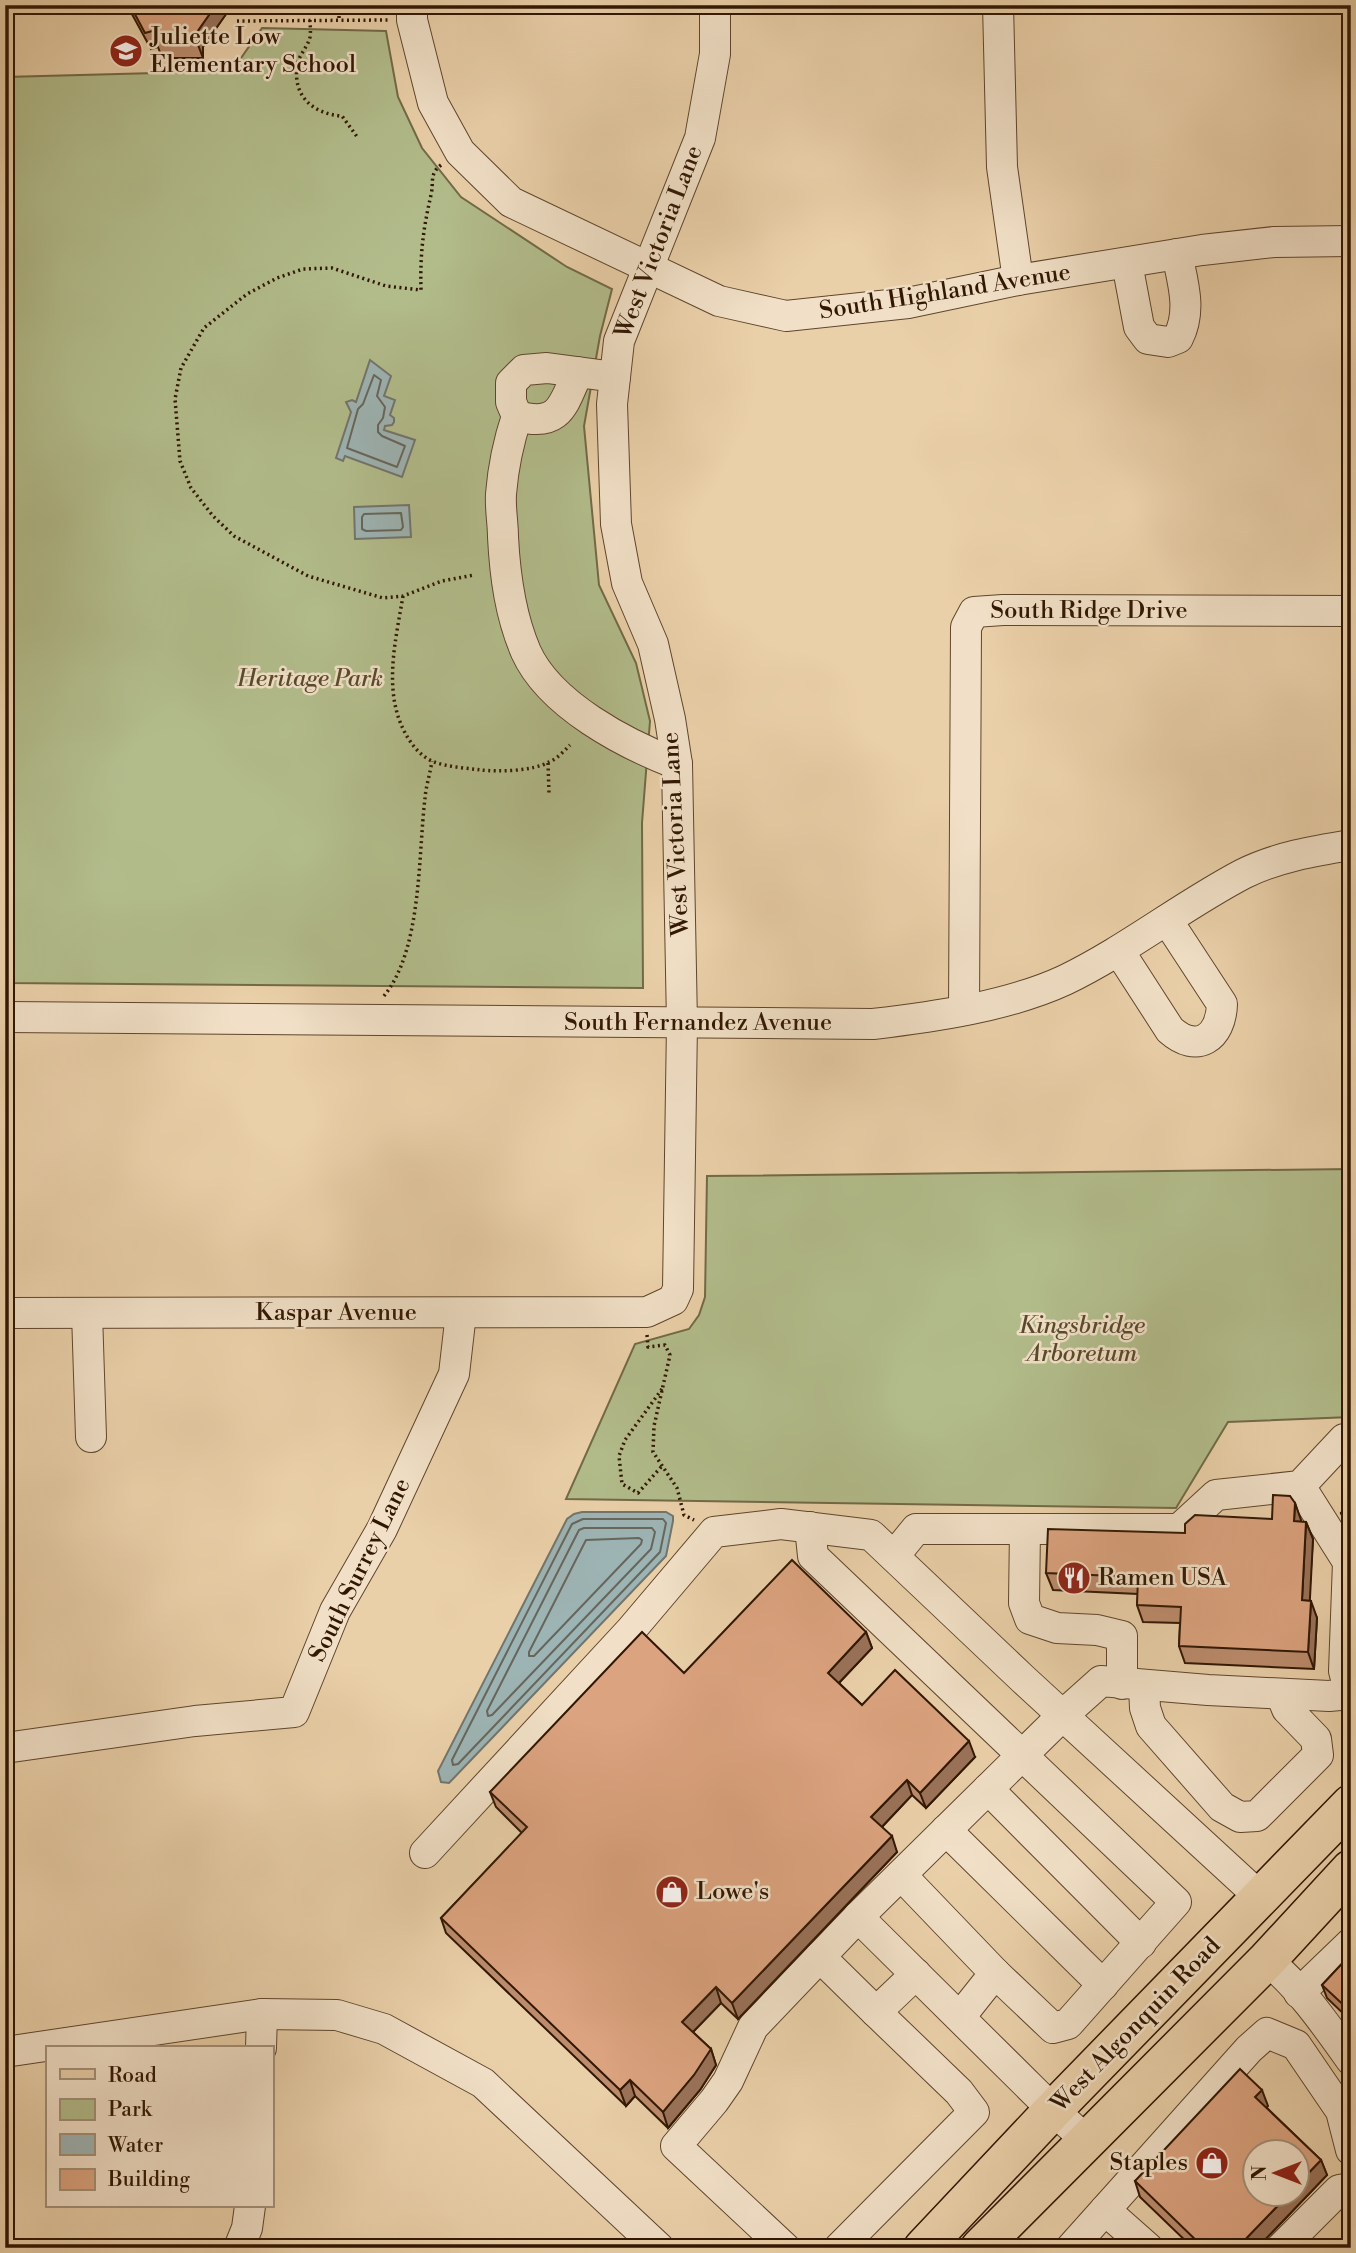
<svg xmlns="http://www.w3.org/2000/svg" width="1356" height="2253" font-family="'Libre Bodoni',serif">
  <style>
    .green { fill: #b2bc8b; stroke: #726a47; stroke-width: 2 }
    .water { fill: #9db4b4; stroke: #72756d; stroke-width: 2 }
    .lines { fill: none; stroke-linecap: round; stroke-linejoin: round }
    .shore { stroke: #67665c; stroke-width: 2 }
    .minor-casing { stroke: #5f452c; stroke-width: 32 }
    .major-casing { stroke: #311703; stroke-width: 41 }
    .path { stroke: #311703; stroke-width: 3.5; stroke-dasharray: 2 3.5; stroke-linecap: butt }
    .minor { stroke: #f1e0c7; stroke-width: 30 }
    .major { stroke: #ead0a9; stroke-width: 38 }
    .wall { fill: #bc8c6d; stroke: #311703; stroke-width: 2 }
    .shaded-wall { fill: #997259; stroke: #311703; stroke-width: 2 }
    .building { fill: #dba37f; stroke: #311703; stroke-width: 2 }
    .labels { text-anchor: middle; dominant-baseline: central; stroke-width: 5; stroke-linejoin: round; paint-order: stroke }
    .poi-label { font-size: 24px; fill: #311703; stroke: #f1e0c7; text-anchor: start }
    .street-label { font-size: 24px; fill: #311703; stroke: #f1e0c7 }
    .park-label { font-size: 24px; font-style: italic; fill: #58492c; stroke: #f1e0c7 }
  </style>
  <rect width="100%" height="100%" fill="#ead0a9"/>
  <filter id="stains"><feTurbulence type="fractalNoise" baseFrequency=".00286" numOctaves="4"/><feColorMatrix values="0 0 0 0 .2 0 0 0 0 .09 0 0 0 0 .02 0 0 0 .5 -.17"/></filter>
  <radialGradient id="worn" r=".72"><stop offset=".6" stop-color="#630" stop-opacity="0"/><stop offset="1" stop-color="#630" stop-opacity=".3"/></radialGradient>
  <g class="green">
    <path d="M262,28L386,31L398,97L422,148L461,197L567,267L612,289L600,336L584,426L599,585L636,663L650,721L642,823L643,988L5,983V77L232,71Z"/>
    <path d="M1351,1169V1417L1228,1422L1176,1508L566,1499L635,1344L689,1329L699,1315L705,1297L707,1176Z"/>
  </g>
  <g class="water">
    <path d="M370,360L391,376L384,396L395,400L390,415L394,418V422L392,425L385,426L384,430L415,440L402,477L345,456L343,461L336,458L351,412L346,402L352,400L356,402Z"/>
    <path d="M409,505L411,537L355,539L354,507Z"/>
    <path d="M582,1512H666L673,1516V1521L666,1556L449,1783L441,1782L438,1771L567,1519L574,1514Z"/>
  </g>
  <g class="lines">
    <g class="shore">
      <path d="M374,375L381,380L377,396L385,407L383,418L378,425V432L382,436L405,446L397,467L347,448L358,409L363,404Z"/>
      <path d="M401,513L403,527L401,530L366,531L362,529V517L364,514Z"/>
      <path d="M583,1519H663L666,1523L660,1552L458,1764L453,1765L452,1760L572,1524Z"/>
      <path d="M584,1528H652L655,1532L651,1549L492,1715L488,1716L487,1711L579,1530Z"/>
      <path d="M639,1538L642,1540L641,1544L534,1656H529V1652L586,1540Z"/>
    </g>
    <defs>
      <g id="minor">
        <path d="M412,5V20L433,103L460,152L511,202L719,301L786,316L908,303L1018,280L1202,250L1274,242L1351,241"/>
        <path d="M998,5L1002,167L1018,280"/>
        <path d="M1127,263L1139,327L1148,339L1168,342L1178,338C1192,311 1183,283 1177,254"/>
        <path d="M578,372C563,405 560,428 517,416L511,402V383L524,370L547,368L615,377"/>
        <path d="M517,416C509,440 503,469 501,494C500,508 503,523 503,537C505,576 510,615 526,652C550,705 625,744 677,764"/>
        <path d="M1119,951L1170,1030C1197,1054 1221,1038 1222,1004L1167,920"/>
        <path d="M964,1010L966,627L974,612L1003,610L1351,611"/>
        <path d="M5,1017L873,1024C934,1017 1009,1006 1065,980C1127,950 1182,906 1243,874C1277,857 1314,851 1351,845"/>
        <path d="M5,1313L647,1312L673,1300L678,1289L682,1023L677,764L670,719L653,644L627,583L616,524L612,404L619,341L700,138L715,54V5"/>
        <path d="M87,1313L91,1437"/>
        <path d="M1300,1486L1348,1562L1344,1671L1350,1694"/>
        <path d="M810,1527L813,1556L1176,1902L1068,2024L1053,2028L995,1973"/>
        <path d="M1025,1529L1024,1603L1030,1619L1057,1628L1097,1630L1122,1636V1684"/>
        <path d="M894,1556L916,1529H1179L1216,1495L1300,1486L1344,1439L1351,1438"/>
        <path d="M1144,1686L1145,1708L1151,1726L1222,1807L1240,1817L1257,1816L1318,1755L1316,1739L1287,1709L1281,1694"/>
        <path d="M5,1748L195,1721L294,1712L335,1611L382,1529L454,1374L461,1313"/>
        <path d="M988,1789L1141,1943"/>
        <path d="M946,1830L1103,1985"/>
        <path d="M425,1853L631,1630L714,1532L781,1524L871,1535L1023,1679L1260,1897"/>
        <path d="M901,1875L995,1973L960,2017"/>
        <path d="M858,1917L1053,2110L1086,2140"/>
        <path d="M820,1957L876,2012L916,1974"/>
        <path d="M1267,1960C1300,1987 1326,2025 1351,2060"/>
        <path d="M1299,1993L1351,1943"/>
        <path d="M261,2048L262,2014"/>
        <path d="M5,2052L262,2014L337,2015L384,2029L483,2083L659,2248"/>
        <path d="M1105,2210L1148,2248"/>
        <path d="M239,2248L247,2228L250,2206"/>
        <path d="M785,2248L676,2146L714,2101L728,2081L753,2027L858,1917L1063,1715L1101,1681L1208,1690L1329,1696L1351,1694"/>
        <path d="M839,2248L974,2112L959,2092L876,2012"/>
        <path d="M1071,2248L1249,2049L1267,2033L1296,2045L1341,2111L1351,2150"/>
        <path d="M1281,2248L1339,2190L1351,2188"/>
      </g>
      <g id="major">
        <path d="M923,2248L1053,2110L1351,1804"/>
        <path d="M980,2248L1267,1960L1351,1869"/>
      </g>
    </defs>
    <use href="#minor" class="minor-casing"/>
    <use href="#major" class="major-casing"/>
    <g class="path">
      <path d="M339,5V20"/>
      <path d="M5,6H11"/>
      <path d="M310,20C310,25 311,31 310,37C308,47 298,55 297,67C293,97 314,114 342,116L358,138"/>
      <path d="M237,21L389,20"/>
      <path d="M441,165C429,174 434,182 431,195C423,230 420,254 421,290L386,286L332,268L303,269L277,278L247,294L204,328L181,368L175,399L180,461L191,488L213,516L234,536L308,576L383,598L403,596L442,581L474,575"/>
      <path d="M403,596C395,644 381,698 410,741C416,750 424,758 434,762C448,767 466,768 481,770C499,772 533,771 549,762C557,759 564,751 570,745"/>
      <path d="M548,763L549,793"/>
      <path d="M384,996C422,949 418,857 425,798C426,786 430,774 432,761"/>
      <path d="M647,1335L648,1347L665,1345L670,1355L654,1426L653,1452L677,1488L684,1515L694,1520"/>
      <path d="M662,1389L625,1440L619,1456L622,1484L638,1493L662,1466"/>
    </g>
    <use href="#minor" class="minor"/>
    <use href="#major" class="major"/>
  </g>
  <g class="wall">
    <path d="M127,5H314V8L231,7L203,47V58H162L158,47L151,49Z"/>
    <path d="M1351,1502V1534L1346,1525L1341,1513Z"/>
    <path d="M1295,1503L1301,1522H1306L1313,1539L1309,1600L1317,1618L1314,1669L1185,1663L1179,1646L1180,1623L1143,1622L1137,1605L1138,1594L1053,1590L1046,1573L1185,1533L1272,1519Z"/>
    <path d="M866,1632L872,1648L839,1683L862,1705L975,1757L926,1808L912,1795L882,1827L897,1852L738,2019L721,2003L693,2032L711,2049L716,2065L700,2090L668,2128L635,2096L626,2106L446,1933L441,1918L522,1833L496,1807L490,1792L684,1673Z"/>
    <path d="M1351,1954V2021L1327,1998L1322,1985Z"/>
    <path d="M1268,2106L1266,2107L1321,2160L1327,2175L1257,2248H1193L1140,2197L1135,2181Z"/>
  </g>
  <g class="shaded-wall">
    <path d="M216,5H230L231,7L203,47V58L197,42V32Z"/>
    <path d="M1295,1503L1301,1520L1300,1538L1294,1521Z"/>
    <path d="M1306,1522L1313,1539L1309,1617L1302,1600Z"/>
    <path d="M1311,1601L1317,1618L1314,1669L1308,1652Z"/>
    <path d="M866,1632L872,1648L834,1688L828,1673Z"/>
    <path d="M969,1741L975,1757L926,1808L920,1793Z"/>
    <path d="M907,1780L912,1795L877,1832L871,1817Z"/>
    <path d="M892,1836L897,1852L738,2019L732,2003Z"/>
    <path d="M716,1987L721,2003L688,2037L682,2022Z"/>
    <path d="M711,2049L716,2065L700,2090L668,2128L663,2112Z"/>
    <path d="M630,2080L635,2096L626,2106L620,2090Z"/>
    <path d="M1262,2090L1268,2106L1261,2112L1255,2097Z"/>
    <path d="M1321,2160L1327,2175L1257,2248H1237L1289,2194H1297V2185Z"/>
  </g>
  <g class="building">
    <path d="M130,5H216L197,32V42H156V30L145,33Z"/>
    <path d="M1273,1495L1290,1496L1295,1503L1294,1521L1306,1522L1302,1600L1311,1601L1308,1652L1179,1646L1181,1607L1137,1605L1138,1577L1046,1573L1048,1529L1185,1533V1524L1195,1515L1272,1519Z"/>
    <path d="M1351,1502V1525L1347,1522L1341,1513Z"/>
    <path d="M792,1560L866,1632L828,1673L862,1705L895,1670L969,1741L920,1793L907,1780L871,1817L892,1836L732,2003L716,1987L682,2022L711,2049L694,2075L663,2112L630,2080L620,2090L441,1918L527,1827L490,1792L642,1632L684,1673Z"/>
    <path d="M1351,1954V2012L1322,1985Z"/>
    <path d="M1240,2069L1262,2090L1255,2097L1321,2160L1297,2185V2152H1255V2194H1289L1237,2248H1204L1135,2181Z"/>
  </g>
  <defs>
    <symbol id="school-disc" viewBox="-11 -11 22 22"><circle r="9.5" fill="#8f2418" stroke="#f1e0c7"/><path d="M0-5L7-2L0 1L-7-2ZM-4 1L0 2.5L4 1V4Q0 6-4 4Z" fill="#fff"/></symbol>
    <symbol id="restaurant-disc" viewBox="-11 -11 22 22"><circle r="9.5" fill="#8f2418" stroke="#f1e0c7"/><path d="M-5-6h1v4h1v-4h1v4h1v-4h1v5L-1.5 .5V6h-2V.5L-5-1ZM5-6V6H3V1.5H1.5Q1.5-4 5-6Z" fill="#fff"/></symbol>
    <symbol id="shop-disc" viewBox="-11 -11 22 22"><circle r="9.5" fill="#8f2418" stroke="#f1e0c7"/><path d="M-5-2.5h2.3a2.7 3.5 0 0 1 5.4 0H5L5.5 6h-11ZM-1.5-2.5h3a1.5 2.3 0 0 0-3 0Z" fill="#fff"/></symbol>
  </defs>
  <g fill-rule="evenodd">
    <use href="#school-disc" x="107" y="32" width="38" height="38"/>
    <use href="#restaurant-disc" x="1055" y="1559" width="38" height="38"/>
    <use href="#shop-disc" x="653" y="1873" width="38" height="38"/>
    <use href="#shop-disc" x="1193" y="2144" width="38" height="38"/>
  </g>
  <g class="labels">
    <g class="poi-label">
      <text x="150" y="37">Juliette Low<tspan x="150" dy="28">Elementary School</tspan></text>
      <text x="1098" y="1578">Ramen USA</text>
      <text x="696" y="1892">Lowe's</text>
      <text x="1188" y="2163" text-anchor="end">Staples</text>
    </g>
    <g class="street-label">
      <text transform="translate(659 242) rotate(-69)">West Victoria Lane</text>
      <text transform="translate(945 292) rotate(-9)">South Highland Avenue</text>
      <text x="1089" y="611">South Ridge Drive</text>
      <text transform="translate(676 834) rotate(-93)">West Victoria Lane</text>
      <text x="698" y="1023">South Fernandez Avenue</text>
      <text x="336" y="1313">Kaspar Avenue</text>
      <text transform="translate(360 1570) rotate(-64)">South Surrey Lane</text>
      <text transform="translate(1136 2025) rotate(-46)">West Algonquin Road</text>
    </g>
    <g class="park-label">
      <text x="310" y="679">Heritage Park</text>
      <text x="1082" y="1326">Kingsbridge<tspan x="1082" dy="28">Arboretum</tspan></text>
    </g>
  </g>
  <rect width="1356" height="2253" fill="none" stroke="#ead0a9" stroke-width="28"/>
  <rect x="7" y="7" width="1342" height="2239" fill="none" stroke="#311703" stroke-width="3.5"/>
  <rect x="14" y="14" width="1328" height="2225" fill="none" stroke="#311703" stroke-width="2"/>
  <rect x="46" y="2046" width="228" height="161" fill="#f1e0c7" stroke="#a49079" stroke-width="2"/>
  <rect x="60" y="2069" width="35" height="10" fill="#ead0a9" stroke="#a49079" stroke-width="2"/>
  <text x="108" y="2082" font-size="21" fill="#311703">Road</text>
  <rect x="60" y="2099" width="35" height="21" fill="#b2bc8b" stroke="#a49079" stroke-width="2"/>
  <text x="108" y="2116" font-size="21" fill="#311703">Park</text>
  <rect x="60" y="2134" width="35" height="21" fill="#9db4b4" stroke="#a49079" stroke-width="2"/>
  <text x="108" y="2152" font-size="21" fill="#311703">Water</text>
  <rect x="60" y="2169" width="35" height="21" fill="#dba37f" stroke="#a49079" stroke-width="2"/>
  <text x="108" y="2186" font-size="21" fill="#311703">Building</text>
  <g transform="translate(1276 2173) rotate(270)"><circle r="33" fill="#f1e0c7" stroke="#a49079" stroke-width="2"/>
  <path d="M0-5L12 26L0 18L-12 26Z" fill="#8f2418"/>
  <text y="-10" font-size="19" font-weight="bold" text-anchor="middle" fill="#311703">N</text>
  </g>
  <rect width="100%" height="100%" filter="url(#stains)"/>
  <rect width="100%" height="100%" fill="url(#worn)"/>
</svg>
